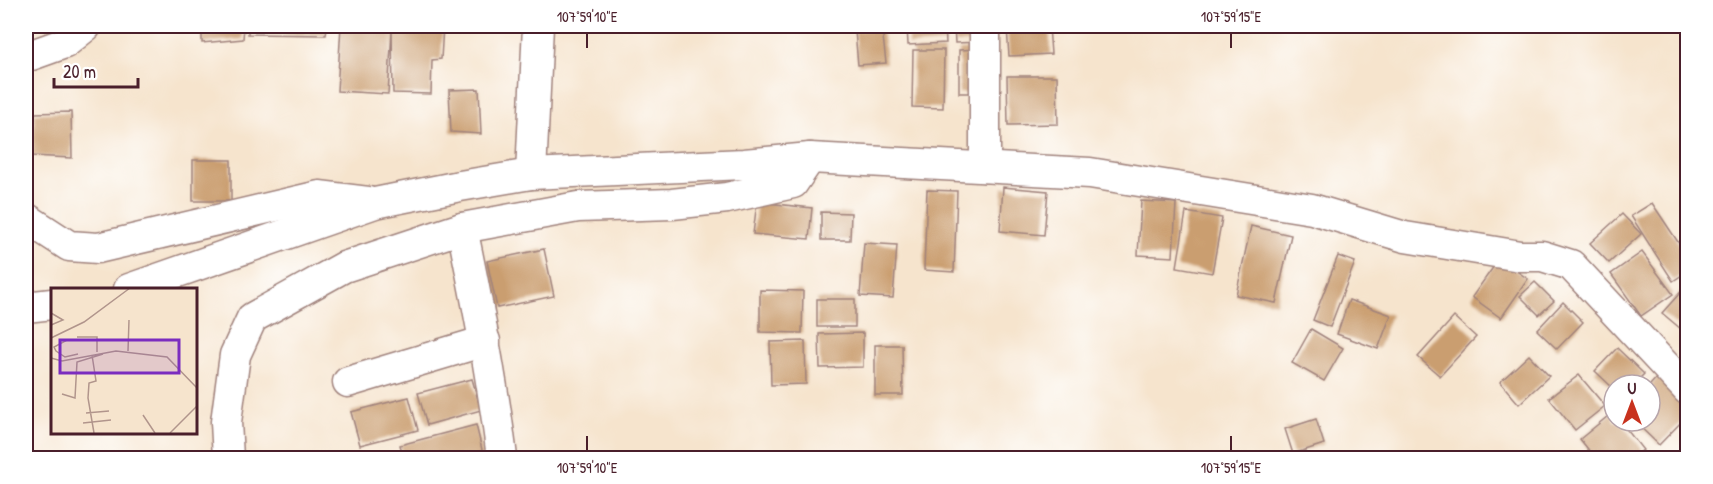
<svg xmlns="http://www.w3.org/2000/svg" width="1713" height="484" font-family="'Patrick Hand',sans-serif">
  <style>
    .building { fill: #ca9e70 }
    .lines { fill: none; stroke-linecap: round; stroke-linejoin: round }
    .minor-casing { stroke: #a0827c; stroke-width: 33 }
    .minor { stroke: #fff; stroke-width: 30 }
    .ticks { fill: none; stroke: #4a1f2b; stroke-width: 2 }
    .inset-road { fill: none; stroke: #b1958c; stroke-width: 1.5 }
    .view { fill: #7b2cbf; fill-opacity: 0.15; stroke: #7b2cbf; stroke-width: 3 }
    .inset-edge { fill: none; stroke: #4a1f2b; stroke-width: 3 }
    .neatline { fill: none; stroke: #4a1f2b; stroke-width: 2 }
    .ticks-label { font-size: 15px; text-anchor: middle; fill: #4a1f2b }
  </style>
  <rect width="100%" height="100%" fill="#fff"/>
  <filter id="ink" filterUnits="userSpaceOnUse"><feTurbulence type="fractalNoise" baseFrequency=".0167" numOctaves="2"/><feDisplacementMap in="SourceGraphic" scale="12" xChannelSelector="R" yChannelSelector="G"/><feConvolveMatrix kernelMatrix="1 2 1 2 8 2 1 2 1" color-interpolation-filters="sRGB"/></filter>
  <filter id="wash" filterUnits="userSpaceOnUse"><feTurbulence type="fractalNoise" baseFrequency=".008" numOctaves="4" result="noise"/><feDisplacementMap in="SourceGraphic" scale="24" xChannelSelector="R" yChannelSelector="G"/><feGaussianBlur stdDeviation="1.35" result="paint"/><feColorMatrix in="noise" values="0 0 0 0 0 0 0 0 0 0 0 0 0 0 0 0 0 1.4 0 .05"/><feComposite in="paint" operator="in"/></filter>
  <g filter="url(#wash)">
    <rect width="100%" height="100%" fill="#f6e4cd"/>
    <g id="blocks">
      <g class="building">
        <path d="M202,26H244L243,39L202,43Z"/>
        <path d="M248,26H327L326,35L248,34Z"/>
        <path d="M341,26H443L441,59L432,60L431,94L393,93L392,31L388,94L337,91Z"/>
        <path d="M907,26H945L946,43L908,45Z"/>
        <path d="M954,26H981L982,42L955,43Z"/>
        <path d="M1049,26L1051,54L1009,56L1007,28Z"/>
        <path d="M882,28L886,63L858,65L855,31Z"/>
        <path d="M981,49L982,93H959V50Z"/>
        <path d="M913,50H944L943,108L912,107Z"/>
        <path d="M1007,76H1057L1058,124L1008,125Z"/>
        <path d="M479,89L481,134L451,132L449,90Z"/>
        <path d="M71,112L72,158L32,156L35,113Z"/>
        <rect x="193" y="160" width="38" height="41"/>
        <path d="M1003,187L1048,191L1044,235L1000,231Z"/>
        <path d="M927,190L957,191L954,272L924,270Z"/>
        <path d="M1141,201L1176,203L1173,257L1138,255Z"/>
        <path d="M757,202L812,208L809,239L753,234Z"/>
        <path d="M1652,203L1688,257V271L1673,281L1631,216Z"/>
        <path d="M821,212L851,213L850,240H821Z"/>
        <path d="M1186,212L1222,218L1212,273L1177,267Z"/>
        <path d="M1622,214L1641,234L1609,263L1590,243Z"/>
        <path d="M1251,226L1291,235L1276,303L1236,295Z"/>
        <path d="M864,243L897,245L893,298L860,296Z"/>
        <path d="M544,249L554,296L497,308L487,261Z"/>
        <path d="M1642,252L1673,294L1641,316L1611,274Z"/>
        <path d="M1338,256L1355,262L1330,327L1313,320Z"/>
        <path d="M1499,259L1528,279L1501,318L1472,297Z"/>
        <path d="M1535,282L1554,301L1539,315L1520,296Z"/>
        <path d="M1688,284V335L1662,313Z"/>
        <path d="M760,290L803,291L802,333L760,332Z"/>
        <rect x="817" y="299" width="38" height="28"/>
        <path d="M1349,300L1391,315L1378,349L1337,334Z"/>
        <path d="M1563,302L1583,322L1557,349L1537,330Z"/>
        <path d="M1454,317L1476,337L1440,376L1418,357Z"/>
        <path d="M1311,329L1343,348L1324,381L1292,363Z"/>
        <path d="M863,333V367L820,368L819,334Z"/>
        <path d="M805,341L806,384L771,385L770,342Z"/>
        <path d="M875,345H902L903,395H875Z"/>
        <path d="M1617,348L1644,374L1633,385H1614V389L1595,371Z"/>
        <path d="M1529,355L1549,376L1519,404L1500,382Z"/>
        <path d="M1660,374L1688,401V415L1659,445L1634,421H1650V385Z"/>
        <path d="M1579,375L1605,406L1575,430L1549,398Z"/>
        <path d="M472,379L481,410L427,425L418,393Z"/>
        <path d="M409,397L418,430L360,445L351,412Z"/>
        <path d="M1613,412L1614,421H1620L1643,450L1632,458H1595L1580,439Z"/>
        <path d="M1316,419L1324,444L1293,454L1285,429Z"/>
        <path d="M476,425L484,458H404L400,445Z"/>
      </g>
    </g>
  </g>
  <g filter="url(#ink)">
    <use href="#blocks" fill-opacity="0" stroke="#a0827c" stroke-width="1.5"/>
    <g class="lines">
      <defs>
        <g id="minor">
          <path d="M26,57L65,43L86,26"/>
          <path d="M985,167V26"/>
          <path d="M531,174L538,26"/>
          <path d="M26,218L69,246L98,248L319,196L368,202"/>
          <path d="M462,228C478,305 493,381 502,458"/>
          <path d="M129,289L375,203L460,186L531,174L744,164L810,158L1090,173L1312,209L1405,237L1520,256H1542L1571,265L1688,390"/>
          <path d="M26,307L52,304"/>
          <path d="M348,382L485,341"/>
          <path d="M228,458L226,422L235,355L252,318L344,267L462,228L578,207L672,204L727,198L793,183L810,158"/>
        </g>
      </defs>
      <use href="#minor" class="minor-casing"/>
      <use href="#minor" class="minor"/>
    </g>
  </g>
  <path class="ticks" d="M587,33V48M1231,33V48M587,436V451M1231,436V451"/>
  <g transform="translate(51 288)">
    <rect width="146" height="146" fill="#f6e4cd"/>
    <path class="inset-road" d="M0,25L12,32L0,37M26,49H46V64M0,50L33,34L79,0M16,52L3,59L5,63L14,69L27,66M77,63L78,32M41,67L45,93L38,95L37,110L43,145M0,70L11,73L65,63L116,69L146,100M11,106L24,110L26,74L52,66M35,125L58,123M92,127L104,145M32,135L60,132M119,145L146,118"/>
    <path class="view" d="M9,52H128V85H9Z"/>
    <rect width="146" height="146" class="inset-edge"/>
  </g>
  <rect width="1713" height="484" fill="none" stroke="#fff" stroke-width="66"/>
  <g transform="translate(1632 403)"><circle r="28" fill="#ffffff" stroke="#b7a5aa" stroke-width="1.5"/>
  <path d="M0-4.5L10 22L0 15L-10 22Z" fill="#c8321e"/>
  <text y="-9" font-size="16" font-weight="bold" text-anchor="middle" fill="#4a1f2b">U</text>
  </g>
  <path d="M54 78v9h84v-9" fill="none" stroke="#4a1f2b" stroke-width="3"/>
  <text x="63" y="78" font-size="18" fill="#4a1f2b" stroke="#ffffff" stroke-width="4.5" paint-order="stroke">20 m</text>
  <rect x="33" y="33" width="1647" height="418" class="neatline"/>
  <g class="ticks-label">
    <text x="587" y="22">107°59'10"E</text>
    <text x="1231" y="22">107°59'15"E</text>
    <text x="587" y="473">107°59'10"E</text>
    <text x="1231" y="473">107°59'15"E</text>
  </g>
</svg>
